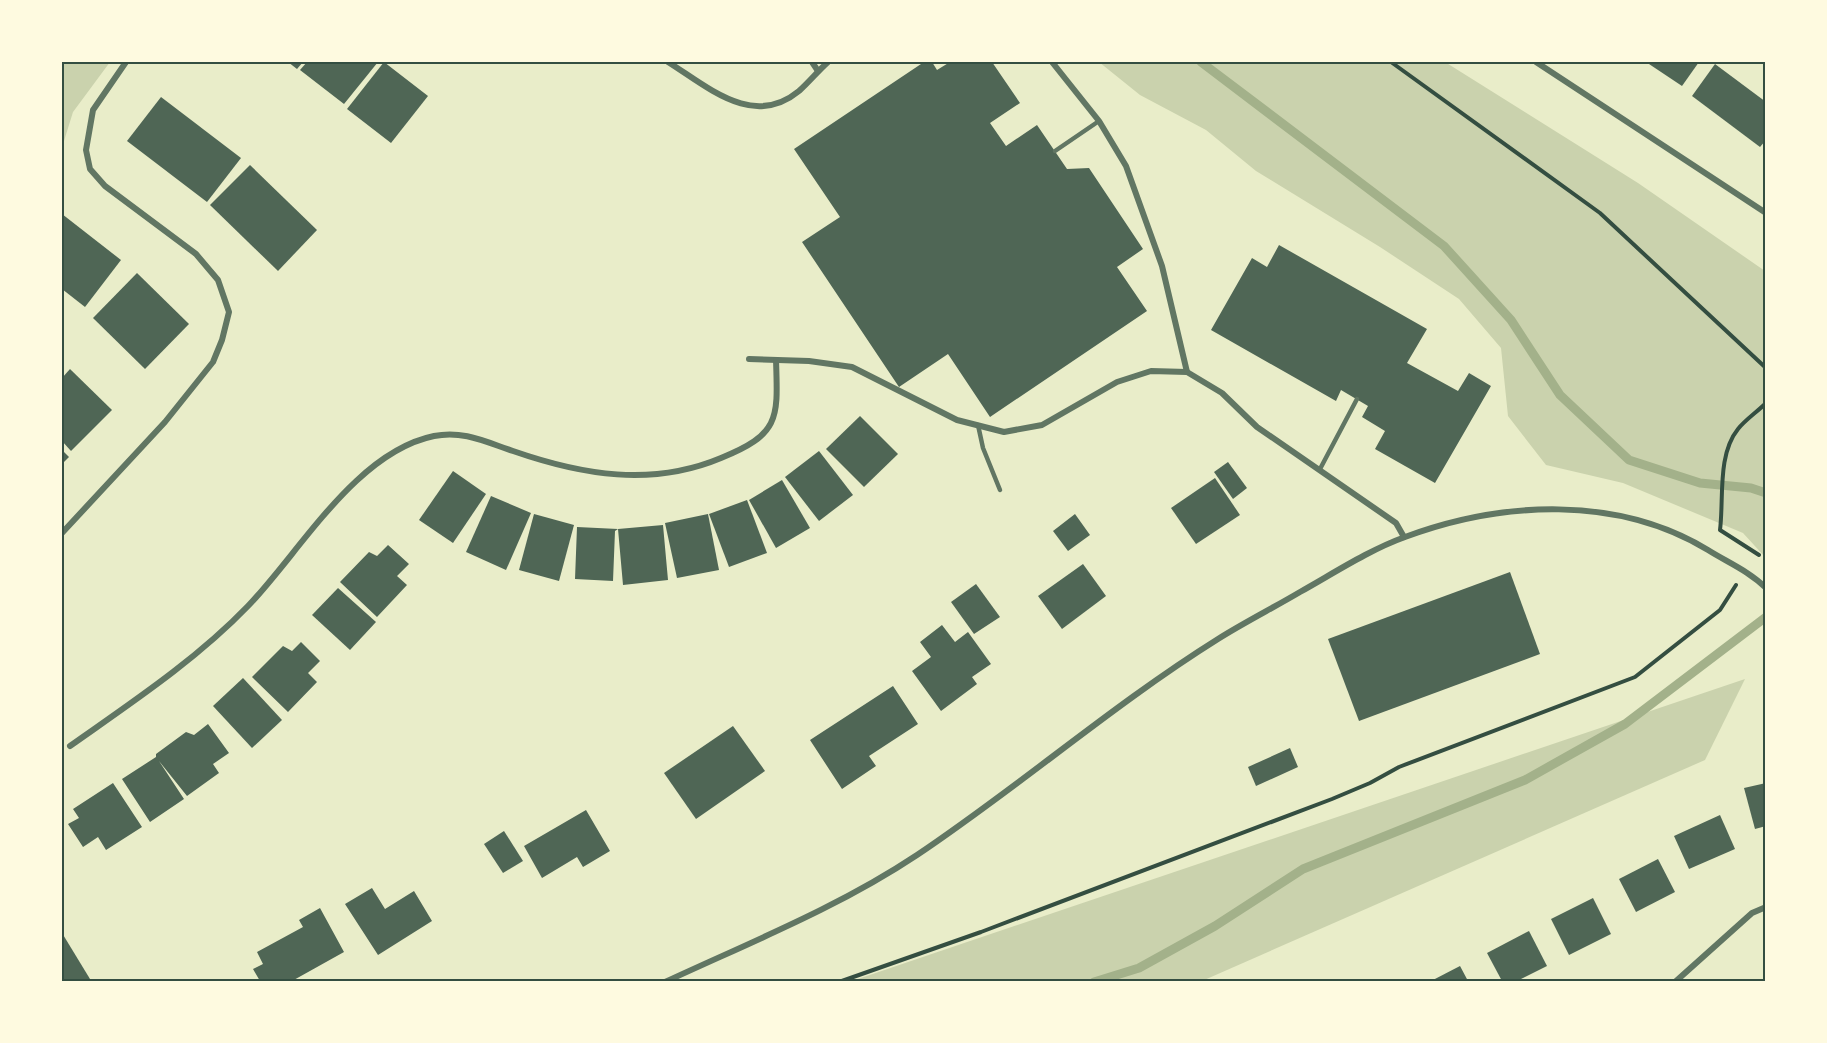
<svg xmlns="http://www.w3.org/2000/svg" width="1827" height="1043" font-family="'Noto Sans',sans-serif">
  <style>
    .green { fill: #cad2ad }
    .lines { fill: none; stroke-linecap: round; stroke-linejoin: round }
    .stream { stroke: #a3b18a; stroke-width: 9 }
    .building { fill: #4f6655 }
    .path { stroke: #344e41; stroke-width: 4 }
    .service { stroke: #617663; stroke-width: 4.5 }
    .minor { stroke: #617663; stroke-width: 6 }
    .neatline { fill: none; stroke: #344e41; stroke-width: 2 }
  </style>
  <rect width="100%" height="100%" fill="#e9edc9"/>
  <g class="green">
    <path d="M62,62H110L73,112L64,141L62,162Z"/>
    <path d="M1099,62H1445L1638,183L1765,271V557L1743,533L1623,483L1546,465L1508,416L1501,348L1459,299L1380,247L1256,171L1206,130L1140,95Z"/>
    <path d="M1745,679L1705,760L1202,981H852Z"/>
  </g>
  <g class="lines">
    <g class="stream">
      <path d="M1201,62L1444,246L1511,320L1560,395L1629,460L1700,483L1751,488L1766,493"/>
      <path d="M1094,982L1139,968L1215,926L1303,869L1525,780L1625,724L1766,617"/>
    </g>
  </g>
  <g class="building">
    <path d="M288,62H303L297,69Z"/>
    <path d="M307,62H378L344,104L300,70Z"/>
    <path d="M384,62L428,96L391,143L347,109Z"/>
    <path d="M924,62H932L937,70L950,62H992L1020,103L990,123L1006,146L1037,125L1067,169L1089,168L1143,249L1117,267L1147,311L990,417L948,354L899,387L802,242L840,217L794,149Z"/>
    <path d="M1646,62H1699L1682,86Z"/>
    <path d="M1715,64L1766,102V140L1760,147L1692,96Z"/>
    <path d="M161,97L241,158L207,202L127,141Z"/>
    <path d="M250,165L317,230L278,271L210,205Z"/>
    <path d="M62,214L121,260L85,307L62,289Z"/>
    <path d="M1279,245L1427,329L1407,363L1458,391L1469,373L1491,386L1435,483L1375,449L1385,431L1362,417L1368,406L1341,390L1336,401L1211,330L1252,258L1267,267Z"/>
    <path d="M137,273L189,324L145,369L93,318Z"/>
    <path d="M70,369L112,410L71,451L62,441V378Z"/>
    <path d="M860,416L898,454L864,487L826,449Z"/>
    <path d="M62,450L69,457L62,464Z"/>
    <path d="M819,451L853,495L819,521L785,477Z"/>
    <path d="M1228,462L1247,488L1233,499L1214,472Z"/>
    <path d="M453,471L486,494L453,543L419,520Z"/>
    <path d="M1215,478L1240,515L1196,544L1171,508Z"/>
    <path d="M782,480L810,528L776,548L749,500Z"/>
    <path d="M491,496L531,513L506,570L466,552Z"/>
    <path d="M747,500L767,553L729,567L709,514Z"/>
    <path d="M534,514L574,525L559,581L519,570Z"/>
    <path d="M708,514L719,570L677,578L665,523Z"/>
    <path d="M1075,514L1090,535L1068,551L1053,531Z"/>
    <path d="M663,525L668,580L623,585L618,529L615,531L613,581L575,579L577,527L618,529Z"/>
    <path d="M388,545L409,564L397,576L407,585L377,617L340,582L369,552L377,556Z"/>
    <path d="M1083,564L1106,596L1062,629L1038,596Z"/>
    <path d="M1510,572L1540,654L1359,721L1328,639Z"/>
    <path d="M976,584L1000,617L974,634L951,602Z"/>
    <path d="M338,588L376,622L350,650L312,615Z"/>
    <path d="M942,625L955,642L968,632L991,664L972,677L977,684L941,711L912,671L931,657L920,642Z"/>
    <path d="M301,642L320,661L308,673L317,682L288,712L252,677L283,646L292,651Z"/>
    <path d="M243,678L282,720L252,748L213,706Z"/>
    <path d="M893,686L918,724L869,756L876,766L842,789L810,740Z"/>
    <path d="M208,724L229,753L213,764L219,773L187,796L159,761L184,799L150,822L122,779L156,757V754L186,732L194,735Z"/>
    <path d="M733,726L765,771L696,819L664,773Z"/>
    <path d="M1290,748L1298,767L1256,786L1248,767Z"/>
    <path d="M113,783L142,827L106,850L98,837L83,847L68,824L79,818L73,809Z"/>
    <path d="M1766,783V826L1755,829L1744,788Z"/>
    <path d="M586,810L610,851L583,867L577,857L542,878L524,846Z"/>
    <path d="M1720,815L1735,849L1689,869L1674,836Z"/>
    <path d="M504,831L523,861L503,873L484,844Z"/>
    <path d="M1658,859L1675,892L1636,912L1619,879Z"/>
    <path d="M372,888L385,909L414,891L432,921L378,955L345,904Z"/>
    <path d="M1593,898L1611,934L1569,955L1551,919Z"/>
    <path d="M320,908L344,952L292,981H260L253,969L263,964L257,952L303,927L299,920Z"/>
    <path d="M1529,931L1547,966L1517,981H1502L1487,953Z"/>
    <path d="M62,933L90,979L85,981H62Z"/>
    <path d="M1460,966L1468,981H1431Z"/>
  </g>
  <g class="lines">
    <g class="path">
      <path d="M1391,62L1600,213L1766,368"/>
      <path d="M1759,555L1720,530C1724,499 1717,455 1738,429C1745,420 1757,412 1766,403"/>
      <path d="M839,982L981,932L1332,799L1370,783L1399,767L1635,677L1720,610L1736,585"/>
    </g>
    <g class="service">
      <path d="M1055,151L1099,121"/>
      <path d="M978,425L983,448L1000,490"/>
      <path d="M1320,469L1357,399"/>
    </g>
    <g class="minor">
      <path d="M668,62C708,87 753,129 799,91C809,82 818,71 828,62"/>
      <path d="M812,62L818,71"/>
      <path d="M1052,62L1099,121L1126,166L1162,266L1187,372L1222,393L1257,427L1396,523L1404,537"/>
      <path d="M1536,62L1766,213"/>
      <path d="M749,359L809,361L852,367L957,420L1004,432L1042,425L1117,382L1151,371L1187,372"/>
      <path d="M62,533L165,422L213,362L222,340L229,312L218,280L196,254L105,186L90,169L86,150L93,110L126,62"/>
      <path d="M70,746C131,703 196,660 248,606C300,552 356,452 434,436C463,430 486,442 513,451C582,475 652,487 721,458C780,434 778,419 776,360"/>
      <path d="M665,982C751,942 839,907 917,855C1020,786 1114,704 1218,639C1245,622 1273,608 1300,592C1334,573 1369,550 1405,537C1502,501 1617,495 1708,550C1727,562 1749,571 1766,588"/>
      <path d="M1675,982L1752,913L1766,907"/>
    </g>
  </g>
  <rect width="1827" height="1043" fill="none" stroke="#fefae0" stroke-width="126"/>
  <rect x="63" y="63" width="1701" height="917" class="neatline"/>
</svg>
